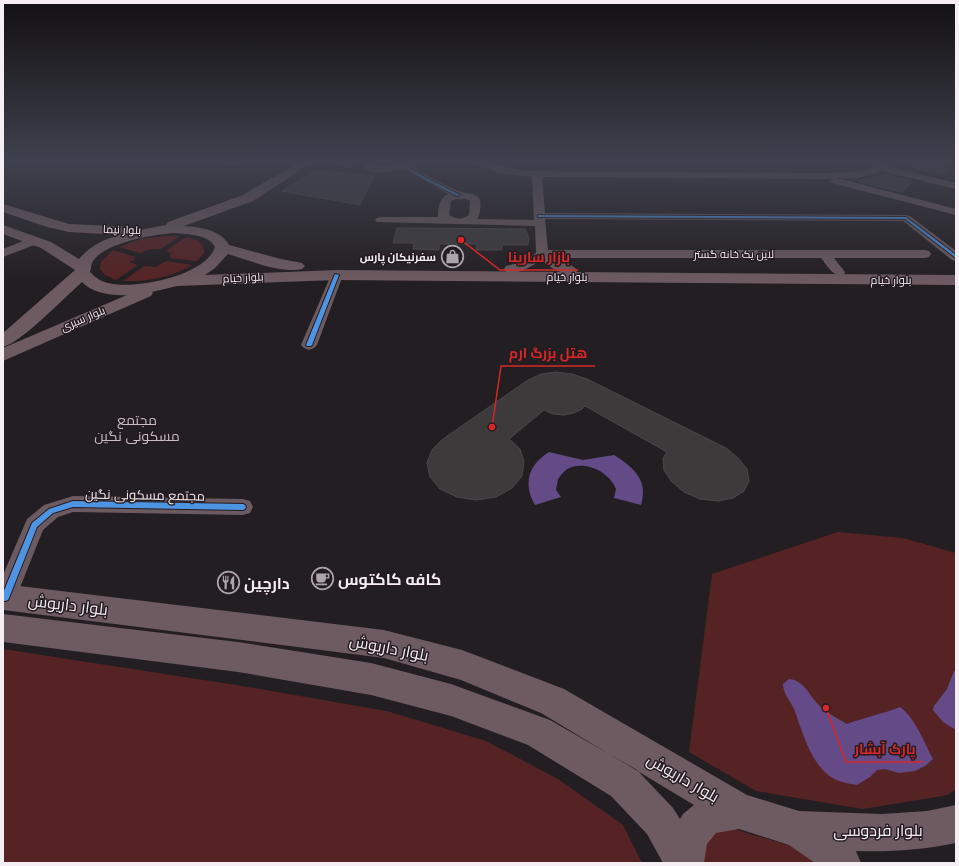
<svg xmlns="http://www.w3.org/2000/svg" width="959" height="866" font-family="'Fira Sans',Cairo,sans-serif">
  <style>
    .green { fill: #562324 }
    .water { fill: #644b87 }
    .building { fill: #3d3a3c; stroke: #4b474a }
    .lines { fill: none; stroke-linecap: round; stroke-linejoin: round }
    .minor { fill: #6b5a5f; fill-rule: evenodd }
    .major { fill: #6e5a61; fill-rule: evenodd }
    .cycleway-casing { stroke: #251c22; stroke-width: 2 }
    .cycleway { fill: #4d94e3; fill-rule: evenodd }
    .labels { text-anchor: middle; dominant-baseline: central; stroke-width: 3; stroke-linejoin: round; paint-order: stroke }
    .far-street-label { font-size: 11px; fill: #f5eef2; stroke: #251c22 }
    .far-poi-label { font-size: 11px; font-weight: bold; fill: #f5eef2; stroke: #251c22; text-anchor: end }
    .street-label { font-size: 13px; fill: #f5eef2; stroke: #251c22 }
    .neighbourhood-label { font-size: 14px; fill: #cabec5; stroke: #251c22 }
    .near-poi-label { font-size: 16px; font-weight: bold; fill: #f5eef2; stroke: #251c22; text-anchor: start }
    .near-street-label { font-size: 16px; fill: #f5eef2; stroke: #251c22 }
    .leader { fill: none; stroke: #d62828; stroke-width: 1.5 }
    .callout-dot { fill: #d62828; stroke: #251c22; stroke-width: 1.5 }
    .callout-label { font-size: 14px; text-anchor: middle; font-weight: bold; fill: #d62828; stroke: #251c22; stroke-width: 3; stroke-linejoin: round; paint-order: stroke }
  </style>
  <rect width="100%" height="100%" fill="#231e21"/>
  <g class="green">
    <path d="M165,236H180L161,249H151L140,253L119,247L141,239Z"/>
    <path d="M186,237L197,240L203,246L204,253L197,261L170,258V255L173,253H170L167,250Z"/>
    <path d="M113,250L135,257L134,260L129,262L138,265L116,280L105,275L100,269L101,262Z"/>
    <path d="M166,261L193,265C171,277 147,282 123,281L144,266L156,267Z"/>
    <path d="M838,532L903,538L956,553V789L948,795L863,809L756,791L689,752L712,574Z"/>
    <path d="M3,649L236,685L387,711L486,741L558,779L623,825L642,863H3Z"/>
    <path d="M730,828L812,852L827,863H701L704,847L714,833Z"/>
  </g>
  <g class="water">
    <path d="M549,452L583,460L614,455C633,467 649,480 641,505L614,498L616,489C609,472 587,461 569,468C565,470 561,475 558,479L556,490L561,497L535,505C523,484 528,465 549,452Z"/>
    <path d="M954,671L956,672V730L943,722L933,710L934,706L947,689Z"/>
    <path d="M789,679C806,681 809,697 821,707C829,714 838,719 847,724C865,717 883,714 900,707C916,719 924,742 933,759L925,766L915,771L899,773L885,769L877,770L870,777L857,785C851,784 844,783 839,781C812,771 803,733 794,709C790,700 783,694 783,684Z"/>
  </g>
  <g class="building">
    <path d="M220,162H254L255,164L219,165Z"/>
    <path d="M331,162H360L353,167L329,163Z"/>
    <path d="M911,162H938L948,171L944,174L910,167L913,164Z"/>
    <path d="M316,170L374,176L360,205L281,191Z"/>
    <path d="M886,175L913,181L902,192L857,181Z"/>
    <path d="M397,228L525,229L529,238L528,245H502V250H476L477,244H439V250L413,249L414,243H393Z"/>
    <path d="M556,372L572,374L587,379L726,448L738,458L747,469L749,481L744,491L733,498L718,501L700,499L684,492L671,481L664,470L663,458L667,452L585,406L582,409L574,413L564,415L553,414L544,410L509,439L520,449L524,462L522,476L512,488L496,497L476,500L457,497L440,489L430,477L427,463L432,450L443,439L528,380L541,374Z"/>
  </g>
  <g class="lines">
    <g class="minor">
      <path d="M399,162H409V165C425,174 441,184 459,191C465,194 474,192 479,198C482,202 480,215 477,219L534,220L532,177L499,173L475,164L473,162C490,162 506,168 523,171L818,173L858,172L877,166L879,162H889L886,166L956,183V189L881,171L859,178H837L956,209V215L832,183L830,181L833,179L542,177L545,213L906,215L910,216L956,251V261L952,260L903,221L545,219L548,250H925L929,251L931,254L929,257L925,258H834L845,272L844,275C832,277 827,265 821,258H553C560,262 574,265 577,270L576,273C564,276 550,268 541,260C531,267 518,275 506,272L504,269L506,266L522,262L536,253L535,226L377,222L375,220L377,218L381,217H438C438,208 439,198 448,194L403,169L376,173L369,171L364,167L369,164C380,167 388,167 399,164ZM456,199H466L470,201L469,215C462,220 456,219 449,215L451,201Z"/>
      <path d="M33,237L37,238L39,241L37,244L3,257V249Z"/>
      <path d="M337,271L342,272L343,275L317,345L314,348L309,350L304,348L301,345L331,275L332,272Z"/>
      <path d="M73,496L243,499L250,501L253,507L250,513L243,515L73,512L58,517L43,530L13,605L3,608V575L27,519L44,505Z"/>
    </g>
    <g class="major">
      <path d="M299,162H313L253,201L184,226C200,227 221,230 229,245L281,259L302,263L305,266L302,269C282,274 248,260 228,254L215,268L205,275L337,270L956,275V285L337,280L177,286L152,292L153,293L151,296L3,361V348L127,295C112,296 92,293 82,282C65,297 22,342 3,347V333L75,270L41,248L3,234V225L51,242L79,259C90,246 104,239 120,235L69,232L47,227L3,212V204L69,224L133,227L139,230L166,225L168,222L243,195ZM172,233C185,234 209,234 215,247C206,276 134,290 108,283C100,281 96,278 90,272C91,269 91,266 92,263C102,243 152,235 172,233Z"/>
      <path d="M3,584L384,630L462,650L564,689L747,795L799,811L882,814L927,811L956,805V843C923,850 890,852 856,851L861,863H815L789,845L739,829L716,833L707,844L704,863H663L647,834L611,796L528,745L451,716L371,695L238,672L3,642V614L238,642L371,663L451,684L550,720L637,770L673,808L680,819L683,814L694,805L541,713L461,680L384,658L3,610Z"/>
    </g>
    <defs>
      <g id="cycleway">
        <path d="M402,162H406V166L425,177L460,195L457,196L423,179L403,167Z"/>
        <path d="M538,215L906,217L956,255V258L905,219L539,217H538Z"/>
        <path d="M335,274L339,275L312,345L311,346H307L306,345Z"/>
        <path d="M73,501L243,504L245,505L246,507L245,509L243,510L73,507L53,513L37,527L9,598L8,600L5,601H3V593L32,523L49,509Z"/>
      </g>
    </defs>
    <use href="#cycleway" class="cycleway-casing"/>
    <use href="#cycleway" class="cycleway"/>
  </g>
  <linearGradient id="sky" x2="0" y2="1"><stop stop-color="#131012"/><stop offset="0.57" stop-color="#3f414e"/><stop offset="1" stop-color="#3f414e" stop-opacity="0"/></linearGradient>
  <rect width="959" height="283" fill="url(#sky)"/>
  <defs>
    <symbol id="shop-ring" viewBox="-11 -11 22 22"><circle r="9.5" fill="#251c22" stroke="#aca5a9" stroke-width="1.5"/><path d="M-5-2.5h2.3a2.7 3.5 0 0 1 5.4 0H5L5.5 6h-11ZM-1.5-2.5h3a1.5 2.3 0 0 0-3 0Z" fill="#aca5a9"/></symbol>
    <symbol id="cafe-ring" viewBox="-11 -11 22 22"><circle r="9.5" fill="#251c22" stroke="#aca5a9" stroke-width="1.5"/><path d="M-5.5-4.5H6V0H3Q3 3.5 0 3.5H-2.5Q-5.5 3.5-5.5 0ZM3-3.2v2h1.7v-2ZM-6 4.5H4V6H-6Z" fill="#aca5a9"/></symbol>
    <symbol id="restaurant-ring" viewBox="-11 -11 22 22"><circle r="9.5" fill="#251c22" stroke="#aca5a9" stroke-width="1.5"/><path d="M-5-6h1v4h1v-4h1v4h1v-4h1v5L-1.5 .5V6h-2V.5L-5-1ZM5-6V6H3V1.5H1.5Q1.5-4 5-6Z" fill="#aca5a9"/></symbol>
  </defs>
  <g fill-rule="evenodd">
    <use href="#shop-ring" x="440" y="244" width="25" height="25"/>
    <use href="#cafe-ring" x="310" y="566" width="25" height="25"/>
    <use href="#restaurant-ring" x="216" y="570" width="25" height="25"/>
  </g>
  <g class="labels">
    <g class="far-street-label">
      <text transform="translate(122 230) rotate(2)">بلوار نیما</text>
      <text x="734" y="254">لاین یک خانه گستر</text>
      <text x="567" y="277">بلوار خیام</text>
      <text transform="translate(243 278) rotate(-3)">بلوار خیام</text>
      <text x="891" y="280">بلوار خیام</text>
      <text transform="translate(83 319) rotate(-23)">بلوار سیری</text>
    </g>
    <g class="far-poi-label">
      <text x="436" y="257">سفرنیکان پارس</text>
    </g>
    <g class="street-label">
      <text transform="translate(145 495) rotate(1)">مجتمع مسکونی نگین</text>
    </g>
    <g class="neighbourhood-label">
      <text x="137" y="420">مجتمع<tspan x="137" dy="16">مسکونی نگین</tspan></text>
    </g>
    <g class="near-poi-label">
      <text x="338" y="579">کافه کاکتوس</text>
      <text x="244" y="583">دارچین</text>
    </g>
    <g class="near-street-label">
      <text transform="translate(68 605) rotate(7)">بلوار داریوش</text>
      <text transform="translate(389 648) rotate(11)">بلوار داریوش</text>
      <text transform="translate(683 778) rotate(30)">بلوار داریوش</text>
      <text x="878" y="830">بلوار فردوسی</text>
    </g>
  </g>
  <path class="leader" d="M461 240L500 270H578M492 427L501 366H595M826 708L846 762H923"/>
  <g class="callout-dot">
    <circle cx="461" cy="240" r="4"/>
    <circle cx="492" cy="427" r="4"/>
    <circle cx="826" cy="708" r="4"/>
  </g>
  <g class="callout-label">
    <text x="539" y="262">بازار سارینا</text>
    <text x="548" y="358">هتل بزرگ ارم</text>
    <text x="885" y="754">پارک آبشار</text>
  </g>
  <rect width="959" height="866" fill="none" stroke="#f5eef2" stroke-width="8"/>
</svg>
